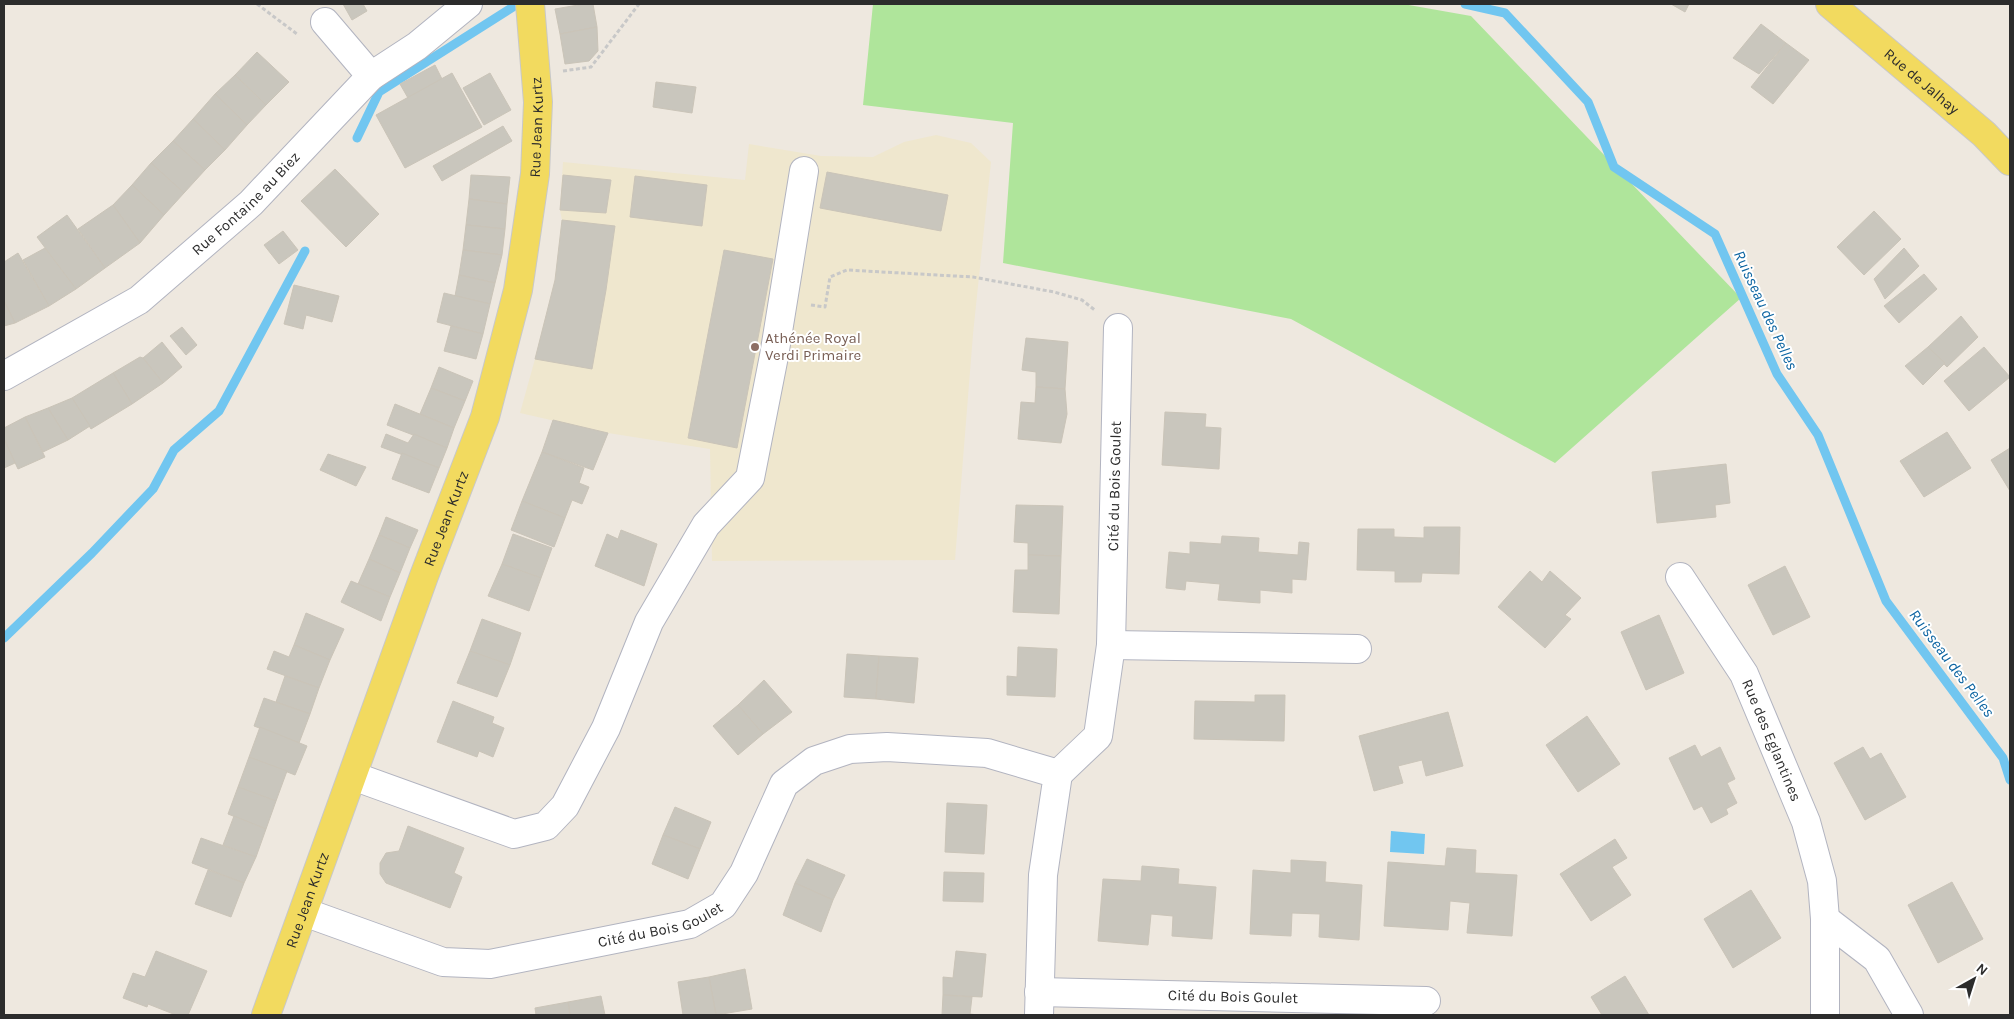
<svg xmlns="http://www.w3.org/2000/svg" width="2014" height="1019" font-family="Karla,sans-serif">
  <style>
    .education { fill: #efe7ce }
    .green { fill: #afe59b }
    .water { fill: #71c6f0 }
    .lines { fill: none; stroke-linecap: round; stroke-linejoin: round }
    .stream { stroke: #71c6f0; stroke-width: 9 }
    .building { fill: #c9c6bd; stroke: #cac4b8 }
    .minor-casing { stroke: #b2b4c0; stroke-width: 30 }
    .major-casing { stroke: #c8c8c8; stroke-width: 30 }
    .path { stroke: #c8c8c8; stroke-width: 3; stroke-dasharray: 4 2.5; stroke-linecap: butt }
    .minor { stroke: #fff; stroke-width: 28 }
    .major { stroke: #f2da5f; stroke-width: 28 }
    .education-dot { fill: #8d6e63; stroke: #fff; stroke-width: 2 }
    .labels { text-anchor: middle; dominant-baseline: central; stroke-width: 4; stroke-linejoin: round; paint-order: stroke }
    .street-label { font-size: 15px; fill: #2c2c2c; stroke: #fff }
    .education-label { font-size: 15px; fill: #785e54; stroke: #fff; text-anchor: start }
    .water-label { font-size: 16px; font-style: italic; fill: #0c64a1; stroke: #fff }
  </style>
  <rect width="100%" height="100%" fill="#eee8df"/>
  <path class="education" d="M936,135L971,143L991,162L973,334L955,560L712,561L710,449L608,433L520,413L535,359L555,280L562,220L560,210L563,162L745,180L749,144L821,156L873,157L904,142Z"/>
  <path class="green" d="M873,4H1403L1471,16L1741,298L1555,463L1291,319L1003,263L1013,123L863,105Z"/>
  <path class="water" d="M1391,831L1425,834L1424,854L1390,852Z"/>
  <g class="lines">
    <g class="stream">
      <path d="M1465,4L1505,13L1588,102L1614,167L1715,234L1777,374L1818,435L1886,601L2003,758L2010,780"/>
      <path d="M357,138L379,92L513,7"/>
      <path d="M4,638L92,553L153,489L174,450L219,411L305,251"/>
    </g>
  </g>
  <g class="building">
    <path d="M343,4H363L367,11L352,20Z"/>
    <path d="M584,4H593L597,27L560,34L555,9Z"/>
    <path d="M1671,4H1689L1685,12Z"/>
    <path d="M1761,24L1786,43L1759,74L1733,58Z"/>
    <path d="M597,27L598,51L589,61L565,64L560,34Z"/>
    <path d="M1786,43L1809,60L1773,104L1751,87Z"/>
    <path d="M257,52L289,82L266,105L235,75Z"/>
    <path d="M435,65L442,79L408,98L400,84Z"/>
    <path d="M452,73L482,127L405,168L376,115Z"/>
    <path d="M490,73L511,110L484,125L463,88Z"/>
    <path d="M235,75L266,105L247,125L215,94Z"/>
    <path d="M656,82L696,87L692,113L653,107Z"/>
    <path d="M215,94L247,125L225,150L193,119Z"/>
    <path d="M193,119L225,150L205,170L173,141Z"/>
    <path d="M503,126L512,141L442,181L433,166Z"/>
    <path d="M173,141L205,170L184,193L151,163Z"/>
    <path d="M151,163L184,193L164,215L132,185Z"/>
    <path d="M335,169L379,214L346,247L301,201Z"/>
    <path d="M827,172L948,195L941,231L820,208Z"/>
    <path d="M471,175L510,177L507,204L469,199Z"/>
    <path d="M563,175L611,180L606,213L560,210Z"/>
    <path d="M635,176L707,185L702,226L630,217Z"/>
    <path d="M132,185L164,215L140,243L113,205Z"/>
    <path d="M469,199L507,204L505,229L466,225Z"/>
    <path d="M113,205L140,243L105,268L78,229Z"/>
    <path d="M1874,211L1901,239L1864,275L1837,247Z"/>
    <path d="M67,215L105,268L76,289L37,237Z"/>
    <path d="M562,220L615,226L606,290L592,369L535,359L555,280Z"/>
    <path d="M466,225L505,229L502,255L463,250Z"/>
    <path d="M283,231L298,250L279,264L264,245Z"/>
    <path d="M45,248L76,289L49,306L23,260Z"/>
    <path d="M1904,248L1919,266L1885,299L1874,279Z"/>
    <path d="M463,250L502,255L495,283L459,275Z"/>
    <path d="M724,250L773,259L737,448L688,438Z"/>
    <path d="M18,253L49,306L15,323L4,301V262Z"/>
    <path d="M1924,274L1937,289L1899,323L1884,306Z"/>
    <path d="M459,275L495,283L490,304L455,296Z"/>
    <path d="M294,285L339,296L332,322L306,315L303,329L284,324Z"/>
    <path d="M444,293L490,304L483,334L437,322Z"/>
    <path d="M4,301L15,323L4,326Z"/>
    <path d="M1961,316L1978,337L1947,367L1928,347Z"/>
    <path d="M451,326L483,334L476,359L444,351Z"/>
    <path d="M182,327L197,345L186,355L170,336Z"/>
    <path d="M1026,338L1068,342L1065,389L1036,387V372L1022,370Z"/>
    <path d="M162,342L182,367L163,383L143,358Z"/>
    <path d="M1928,347L1945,363L1923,385L1905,366Z"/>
    <path d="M1984,347L2010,377L1969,411L1944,381Z"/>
    <path d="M140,357L143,358L163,383L132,404L113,373Z"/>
    <path d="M439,367L473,381L465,401L431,388Z"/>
    <path d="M113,373L132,404L91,429L72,398Z"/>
    <path d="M1036,387L1065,389L1067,414L1061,443L1018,439L1021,402L1035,403Z"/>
    <path d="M431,388L465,401L454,428L420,414Z"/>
    <path d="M72,398L90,426L68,440L48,408Z"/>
    <path d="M395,404L454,428L447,448L387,425Z"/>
    <path d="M48,408L68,440L43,452L25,417Z"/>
    <path d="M1165,412L1206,414L1205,427L1221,428L1219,469L1162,465Z"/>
    <path d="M25,417L45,457L18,469L4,439V428Z"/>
    <path d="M553,420L608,433L593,470L542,452Z"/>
    <path d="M1947,432L1971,468L1924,497L1900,461Z"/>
    <path d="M386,434L408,443L414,434L447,448L439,468L381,447Z"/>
    <path d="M4,439L15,463L4,468Z"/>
    <path d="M2010,448V491L1991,460Z"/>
    <path d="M542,452L584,468L579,483L589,487L582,504L572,500L565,518L522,501Z"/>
    <path d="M402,453L439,468L429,493L392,479Z"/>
    <path d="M328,454L366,467L356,486L320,470Z"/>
    <path d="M1726,464L1730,503L1715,505L1716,517L1657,523L1652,472Z"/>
    <path d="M522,501L565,518L554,547L511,530Z"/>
    <path d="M1016,505L1063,506L1061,556L1028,555V543L1014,542Z"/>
    <path d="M386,517L418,530L410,548L379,535Z"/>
    <path d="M1424,527H1460L1459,574L1422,573L1421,582H1395V571L1357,570L1358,529H1394V537L1424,538Z"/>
    <path d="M621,530L657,544L644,586L595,566L607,534L618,539Z"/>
    <path d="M513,534L552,548L541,578L502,564Z"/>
    <path d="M379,535L410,548L400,573L369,559Z"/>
    <path d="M1222,536L1259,538L1258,552L1298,555L1299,542L1309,543L1306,580L1292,579V593L1260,590V603L1218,600L1220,584L1186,581L1185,590L1166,588L1169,552L1190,554V542L1221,544Z"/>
    <path d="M1028,555L1061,556L1059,614L1013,612L1015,570H1028Z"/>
    <path d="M369,559L400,573L390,597L358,584Z"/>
    <path d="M502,564L541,578L529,611L488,596Z"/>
    <path d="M1785,566L1810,617L1773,635L1748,585Z"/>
    <path d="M1530,571L1542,582L1550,571L1581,598L1565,615L1571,619L1545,648L1498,607Z"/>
    <path d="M351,581L390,597L381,621L341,602Z"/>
    <path d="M306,613L344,629L330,660L294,645Z"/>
    <path d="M1659,615L1684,673L1646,690L1621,632Z"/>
    <path d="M482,619L521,633L510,665L470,651Z"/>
    <path d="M294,645L330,660L319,688L267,669L274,651L289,657Z"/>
    <path d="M1018,647L1057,649L1055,697L1007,695V676L1017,677Z"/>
    <path d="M470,651L510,665L497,697L457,683Z"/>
    <path d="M847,654L879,656L876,699L844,697Z"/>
    <path d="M879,656L918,658L914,703L876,699Z"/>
    <path d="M285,676L319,688L310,714L276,702Z"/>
    <path d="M764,680L792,712L763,734L738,705Z"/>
    <path d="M1255,695H1285L1284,741L1194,739L1195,701L1255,702Z"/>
    <path d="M264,698L310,714L299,743L254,726Z"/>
    <path d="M453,701L494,717L492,723L504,728L493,757L479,751L477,757L437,742Z"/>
    <path d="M738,705L763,734L738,755L713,726Z"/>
    <path d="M1448,712L1463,766L1426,776L1422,760L1398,766L1403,783L1374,791L1359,736Z"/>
    <path d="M1587,716L1620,764L1578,792L1546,745Z"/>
    <path d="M260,727L307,746L295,775L249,757Z"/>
    <path d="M1695,745L1701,757L1720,747L1735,779L1727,783L1737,803L1726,809L1728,814L1711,823L1702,806L1694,810L1669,758Z"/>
    <path d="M1863,747L1870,759L1881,753L1906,797L1865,820L1834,763Z"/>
    <path d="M249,757L287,771L276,801L238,787Z"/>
    <path d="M238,787L276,801L266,829L228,814Z"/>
    <path d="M947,803L987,805L984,854L945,852Z"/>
    <path d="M675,807L711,822L700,849L663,835Z"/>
    <path d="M234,816L266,829L256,857L223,845Z"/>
    <path d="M408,826L464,848L454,873L462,877L450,908L386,883L380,874V863L386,853L399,851Z"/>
    <path d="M663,835L700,849L688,879L652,864Z"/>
    <path d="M201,838L256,857L244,883L192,863Z"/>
    <path d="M1615,839L1627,858L1612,867L1631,895L1591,921L1560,874Z"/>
    <path d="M1447,848L1476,850L1475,873L1517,875L1512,936L1467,933L1470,903L1450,901L1448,930L1384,926L1388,862L1445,866Z"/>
    <path d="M807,859L845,875L833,900L795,883Z"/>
    <path d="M1291,860L1326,862L1325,882L1362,885L1359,940L1319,937L1320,914L1292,913L1291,936L1250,934L1253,870L1291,873Z"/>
    <path d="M1142,866L1179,869L1178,884L1216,887L1212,939L1172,936L1173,916L1151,914L1148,945L1098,941L1103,879L1141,881Z"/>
    <path d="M208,870L244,883L231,917L195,904Z"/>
    <path d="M944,872L984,873L983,902L943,901Z"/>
    <path d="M1952,882L1983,939L1938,963L1908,905Z"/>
    <path d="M795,883L833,900L821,932L783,915Z"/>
    <path d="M1751,890L1781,938L1733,968L1704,919Z"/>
    <path d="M156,951L207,971L188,1015H176L148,1004L147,1007L123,998L133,973L145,977Z"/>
    <path d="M956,951L986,954L982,997L943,995V977L953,978Z"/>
    <path d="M745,969L752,1009L716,1015L709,977Z"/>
    <path d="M1625,976L1649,1015H1602L1591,997Z"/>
    <path d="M709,977L716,1015H683L678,982Z"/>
    <path d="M943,995L972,997L970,1014L978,1015H942Z"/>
    <path d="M601,996L605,1015H570L568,1002Z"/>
    <path d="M568,1002L570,1015H536L535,1008Z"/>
  </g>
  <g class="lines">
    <defs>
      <g id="minor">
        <path d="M325,22L371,76"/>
        <path id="s1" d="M4,376L139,300L251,203L371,76L417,46L468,4"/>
        <path id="s2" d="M1680,577L1744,674L1806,822L1822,881L1825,919V1015"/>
        <path d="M1111,645L1357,649"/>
        <path id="s3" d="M1058,774L1098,736L1111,645L1118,328"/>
        <path d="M353,776L514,834L546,826L565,806L606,728L649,622L706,525L750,478L774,356L804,171"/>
        <path id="s4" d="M304,912L443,962L490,964L690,924L723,905L744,873L784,784L814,761L850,749L887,747L987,753L1058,774L1043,875L1039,1015"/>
        <path d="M1825,919L1877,959L1909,1015"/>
        <path id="s5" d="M1039,992L1426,1001"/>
      </g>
      <g id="major">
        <path id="s6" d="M1830,4L1984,134L2010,161"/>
        <path id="s7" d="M266,1015L424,576L485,417L518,290L535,174L538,102L530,4"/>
      </g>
    </defs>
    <use href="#minor" class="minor-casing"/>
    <use href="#major" class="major-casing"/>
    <g class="path">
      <path d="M257,4L297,34"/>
      <path d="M563,71L591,67L639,4"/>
      <path d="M811,305L825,307L830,277L847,270L973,277L1054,292L1082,300L1096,311"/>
    </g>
    <use href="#minor" class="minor"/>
    <use href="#major" class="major"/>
  </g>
  <circle class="education-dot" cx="755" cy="347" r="5"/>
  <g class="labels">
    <g class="street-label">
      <text stroke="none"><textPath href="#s6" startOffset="120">Rue de Jalhay</textPath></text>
      <text stroke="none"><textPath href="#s7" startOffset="932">Rue Jean Kurtz</textPath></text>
      <text stroke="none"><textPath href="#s1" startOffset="299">Rue Fontaine au Biez</textPath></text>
      <text stroke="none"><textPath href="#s3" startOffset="306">Cité du Bois Goulet</textPath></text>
      <text stroke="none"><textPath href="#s7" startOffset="528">Rue Jean Kurtz</textPath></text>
      <text stroke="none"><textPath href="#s2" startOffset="188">Rue des Eglantines</textPath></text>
      <text stroke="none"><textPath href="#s7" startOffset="122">Rue Jean Kurtz</textPath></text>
      <text stroke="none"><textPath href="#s4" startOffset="370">Cité du Bois Goulet</textPath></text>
      <text stroke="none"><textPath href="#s5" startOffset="194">Cité du Bois Goulet</textPath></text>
    </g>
    <g class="education-label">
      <text x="765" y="338">Athénée Royal<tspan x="765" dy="17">Verdi Primaire</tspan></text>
    </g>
    <g class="water-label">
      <text transform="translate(1766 310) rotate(65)">Ruisseau des Pelles</text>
      <text transform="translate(1952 663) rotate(53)">Ruisseau des Pelles</text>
    </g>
  </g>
  <rect width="2014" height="1019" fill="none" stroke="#2c2c2c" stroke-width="10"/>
  <g transform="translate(1974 979) rotate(39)" stroke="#ffffff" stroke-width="4" paint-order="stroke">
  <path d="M0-4L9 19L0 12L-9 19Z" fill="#2c2c2c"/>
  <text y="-8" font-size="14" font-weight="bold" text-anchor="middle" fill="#2c2c2c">N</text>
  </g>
</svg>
